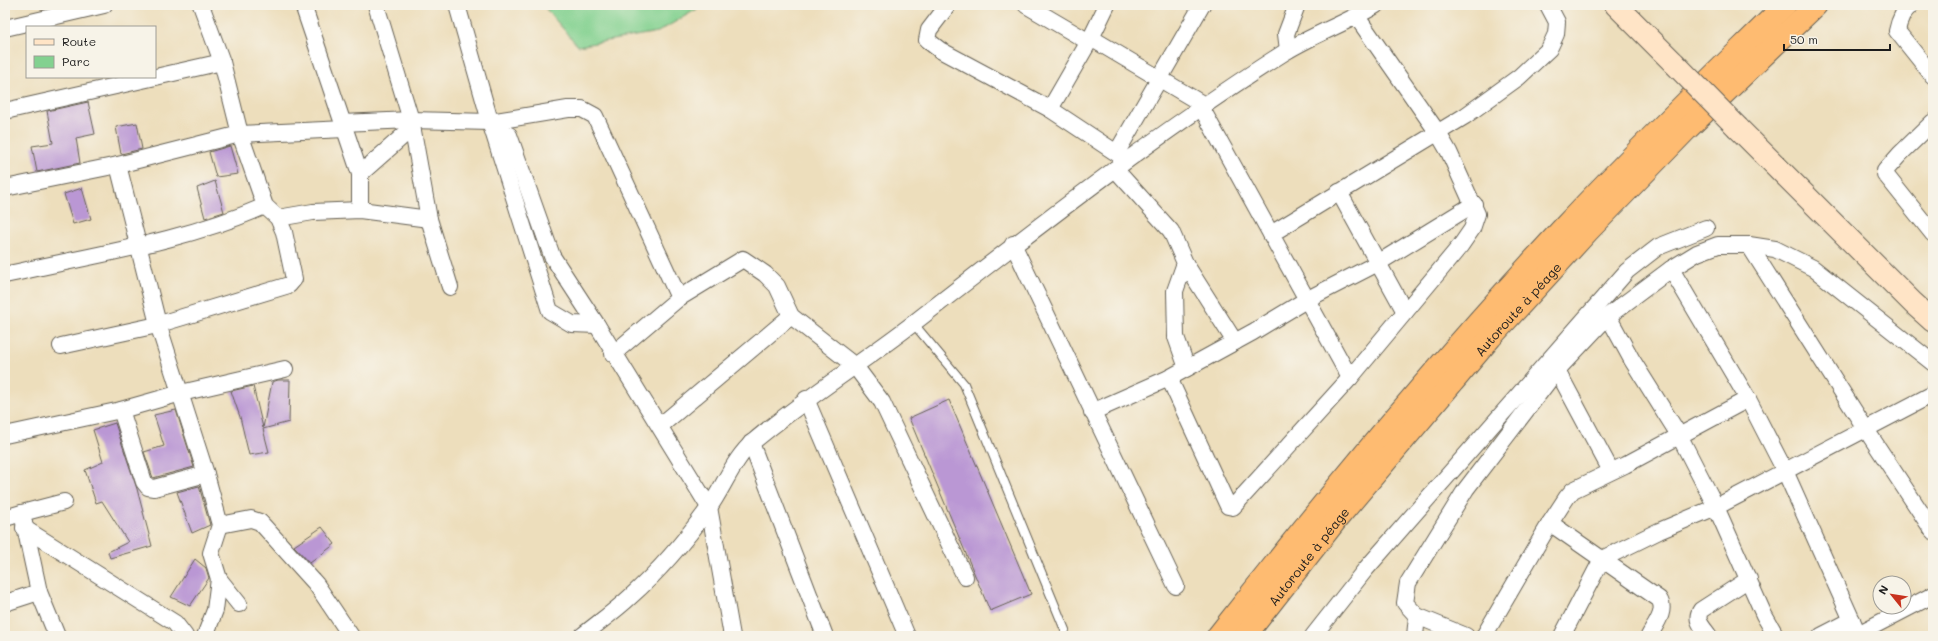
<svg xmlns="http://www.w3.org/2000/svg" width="1938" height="641" font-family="Mali,sans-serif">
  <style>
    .green { fill: #83d190; stroke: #507656 }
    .building { fill: #ba97d4 }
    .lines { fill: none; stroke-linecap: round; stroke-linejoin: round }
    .lane-casing { stroke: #656054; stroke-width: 10 }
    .street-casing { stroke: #656054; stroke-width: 18 }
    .secondary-casing { stroke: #656054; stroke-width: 24 }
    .highway-casing { stroke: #656054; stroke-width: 24 }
    .lane { stroke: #fff; stroke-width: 8 }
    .street { stroke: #fff; stroke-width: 16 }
    .secondary { stroke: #ffe4c6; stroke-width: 22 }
    .highway { stroke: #febb71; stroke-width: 22 }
    .secondary-bridge-casing { stroke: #656054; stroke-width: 24; stroke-linecap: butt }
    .secondary-bridge { stroke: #ffe4c6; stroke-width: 22 }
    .labels { text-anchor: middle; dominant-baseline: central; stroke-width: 3; stroke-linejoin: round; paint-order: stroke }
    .street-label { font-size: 13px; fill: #1c1c1c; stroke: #f7f3e8 }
  </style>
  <rect width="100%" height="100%" fill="#f7f3e8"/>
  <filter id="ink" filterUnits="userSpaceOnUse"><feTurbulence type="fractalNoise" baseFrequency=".025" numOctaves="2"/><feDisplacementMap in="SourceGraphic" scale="8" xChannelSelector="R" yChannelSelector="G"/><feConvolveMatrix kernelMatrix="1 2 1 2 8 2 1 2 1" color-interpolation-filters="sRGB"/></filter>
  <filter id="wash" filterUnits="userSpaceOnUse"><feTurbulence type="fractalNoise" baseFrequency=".012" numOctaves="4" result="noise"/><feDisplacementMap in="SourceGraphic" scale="16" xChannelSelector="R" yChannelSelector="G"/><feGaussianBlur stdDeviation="0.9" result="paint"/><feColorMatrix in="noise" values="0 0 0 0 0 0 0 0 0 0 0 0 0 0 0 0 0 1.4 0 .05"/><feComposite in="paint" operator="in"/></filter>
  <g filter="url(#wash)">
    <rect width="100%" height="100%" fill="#eddebc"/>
    <path class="green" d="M548,5H698L697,9L658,32L578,46L546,9Z"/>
    <g id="blocks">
      <g class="building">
        <path d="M88,102L95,134L76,138L80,163L37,172L32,146L53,143L47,111Z"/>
        <path d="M137,123L142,149L121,154L116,127Z"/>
        <path d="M230,146L238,174L216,177L209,152Z"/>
        <path d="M215,181L224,212L205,218L197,188Z"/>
        <path d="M82,188L91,219L73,224L64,194Z"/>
        <path d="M278,380H290L289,422L263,429L269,452L249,455L240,417L231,391L253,386L263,428L272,382Z"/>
        <path d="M949,400L1031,594L990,611L909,418Z"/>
        <path d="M176,410L194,467L153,478L144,452L164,446L154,415Z"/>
        <path d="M115,423L137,489L152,546L110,558L108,552L128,542L102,501L96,503L85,470L103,462L93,430Z"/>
        <path d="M199,486L210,525L192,533L177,492Z"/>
        <path d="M322,527L335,544L310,563L294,546Z"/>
        <path d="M195,559L206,568L209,578L190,606L171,597Z"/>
      </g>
    </g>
  </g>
  <g filter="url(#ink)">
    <use href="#blocks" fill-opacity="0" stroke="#656054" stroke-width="1"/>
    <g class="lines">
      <defs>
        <path id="lane" d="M913,323L964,384L1065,630"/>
        <g id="street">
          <path d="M303,5L360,174V210"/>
          <path d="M376,5L411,120L429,219L450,287"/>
          <path d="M457,5L492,128L550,311L572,324L597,325"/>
          <path d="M948,5L929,30L927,40L940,50L1050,109L1127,160"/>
          <path d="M1026,5L1089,42"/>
          <path d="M1911,5C1902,12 1899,21 1897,31L1933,76"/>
          <path d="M5,28L104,5"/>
          <path d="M1091,38L1204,105"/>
          <path d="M1288,50L1286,34L1297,5"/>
          <path d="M1201,107L1350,378"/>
          <path d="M1050,109L1091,38L1107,5"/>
          <path d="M5,111L222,62"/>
          <path d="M1933,122L1900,154L1885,171V174L1933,234"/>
          <path d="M342,123L411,120L490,122L568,109H582L595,116L679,298"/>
          <path d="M492,128L509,135L552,256L597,325L709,507L732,636"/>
          <path d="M1117,152L1202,5"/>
          <path d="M118,165L158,324L206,474L220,525L211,553L219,579L239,604"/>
          <path d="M1115,169L1171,231L1185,263L1175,291L1176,337L1187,368"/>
          <path d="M360,174L412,128"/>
          <path d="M5,188L118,165L240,134L345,129"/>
          <path d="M1339,192L1405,312"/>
          <path d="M278,218L313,212L360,210L429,219"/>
          <path d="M1271,234L1465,116L1519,77L1549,49L1556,34L1557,22L1548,5"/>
          <path d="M1013,244L1176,586"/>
          <path d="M1749,245L1865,428L1933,531"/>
          <path d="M1185,263L1235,342"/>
          <path d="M1671,269L1748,399L1785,471L1859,636"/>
          <path d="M5,275C92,255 183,242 265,206"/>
          <path d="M1608,316L1632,360L1679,435L1716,507L1764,615L1776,636"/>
          <path d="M61,346L153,326L289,285L294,279L284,232L278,218L265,206L240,134L222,62L201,5"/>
          <path d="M613,354L679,298L743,259L765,274L777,286L791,316L855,366L882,402L965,577"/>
          <path d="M1557,370L1611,471"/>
          <path d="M1169,378L1228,506L1233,507L1350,378L1461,245L1472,229L1477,214L1449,152L1438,133L1357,17"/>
          <path d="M806,399L907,636"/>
          <path d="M121,410L144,482L148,487L154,488L206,474"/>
          <path d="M1092,412L1169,378L1253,332L1306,300L1378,263L1474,204"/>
          <path d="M660,426L791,316"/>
          <path d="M5,435L121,410L181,393L285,369"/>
          <path d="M751,443L825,636"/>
          <path d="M22,513L64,502"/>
          <path d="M5,518L22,513L39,592L57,636"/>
          <path d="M1550,523L1659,599C1667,611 1655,625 1649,636"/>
          <path d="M220,525L251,519L260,522L316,584L351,636"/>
          <path d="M24,528L175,623L185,636"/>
          <path d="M5,603L39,592"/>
          <path d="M1858,634L1933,595"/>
          <path d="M205,636L215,610L219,579"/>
          <path d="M582,636C598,623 615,611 630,597C659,571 685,541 708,509C724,487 733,459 754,441C805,398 862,363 915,322C1036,228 1156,134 1285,52C1314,34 1347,23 1376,5"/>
          <path d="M1313,636L1365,570L1627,271L1658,247L1706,228"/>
          <path d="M1415,636L1417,616"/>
          <path d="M1466,636L1417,616L1405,603L1408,583L1466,489L1557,370L1608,316L1671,269L1697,253L1718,245H1749L1775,249L1813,268L1933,363"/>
          <path d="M1484,636L1550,523L1567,497L1573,490L1625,465L1748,399"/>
          <path d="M1562,636L1602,559L1659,531L1716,507L1933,394"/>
          <path d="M1709,636C1703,627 1694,620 1701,610L1749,579"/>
          <path d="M1821,636L1852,620"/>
        </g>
        <g id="secondary">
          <path d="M1616,5L1674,63"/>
          <path d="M1738,128L1913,303L1933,321"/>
        </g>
        <g id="highway">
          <path d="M1218,636C1328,495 1443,357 1565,226C1636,150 1711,78 1785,5"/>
          <path id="s1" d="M1245,636L1336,520L1491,337L1588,231L1688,128L1816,5"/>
        </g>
      </defs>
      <use href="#lane" class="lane-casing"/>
      <use href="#street" class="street-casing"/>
      <use href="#secondary" class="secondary-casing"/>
      <use href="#highway" class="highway-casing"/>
      <use href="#lane" class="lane"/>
      <use href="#street" class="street"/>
      <use href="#secondary" class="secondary"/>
      <use href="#highway" class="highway"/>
      <defs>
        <path id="secondary-bridge" d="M1674,63L1738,128"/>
      </defs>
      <use href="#secondary-bridge" class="secondary-bridge-casing"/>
      <use href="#secondary-bridge" class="secondary-bridge"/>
    </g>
  </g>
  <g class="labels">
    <g class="street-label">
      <text stroke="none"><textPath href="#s1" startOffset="426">Autoroute à péage</textPath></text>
      <text stroke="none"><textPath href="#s1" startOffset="102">Autoroute à péage</textPath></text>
    </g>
  </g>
  <rect width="1938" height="641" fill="none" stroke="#f7f3e8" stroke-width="20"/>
  <rect x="26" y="26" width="130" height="52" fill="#f7f3e8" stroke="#9f9d96"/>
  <rect x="34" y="39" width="20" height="6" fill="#ffe4c6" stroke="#9f9d96"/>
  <text x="62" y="46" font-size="12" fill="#1c1c1c">Route</text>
  <rect x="34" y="56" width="20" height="12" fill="#83d190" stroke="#9f9d96"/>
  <text x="62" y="66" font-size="12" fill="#1c1c1c">Parc</text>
  <g transform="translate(1892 595) rotate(300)"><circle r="19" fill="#f7f3e8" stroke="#9f9d96"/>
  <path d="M0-3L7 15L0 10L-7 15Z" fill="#c8321e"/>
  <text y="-6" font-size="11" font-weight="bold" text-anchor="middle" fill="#1c1c1c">N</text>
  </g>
  <path d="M1784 44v6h106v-6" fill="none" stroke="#1c1c1c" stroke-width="2"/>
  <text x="1790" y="44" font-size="12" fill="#1c1c1c" stroke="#f7f3e8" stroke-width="3" paint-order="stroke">50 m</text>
</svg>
